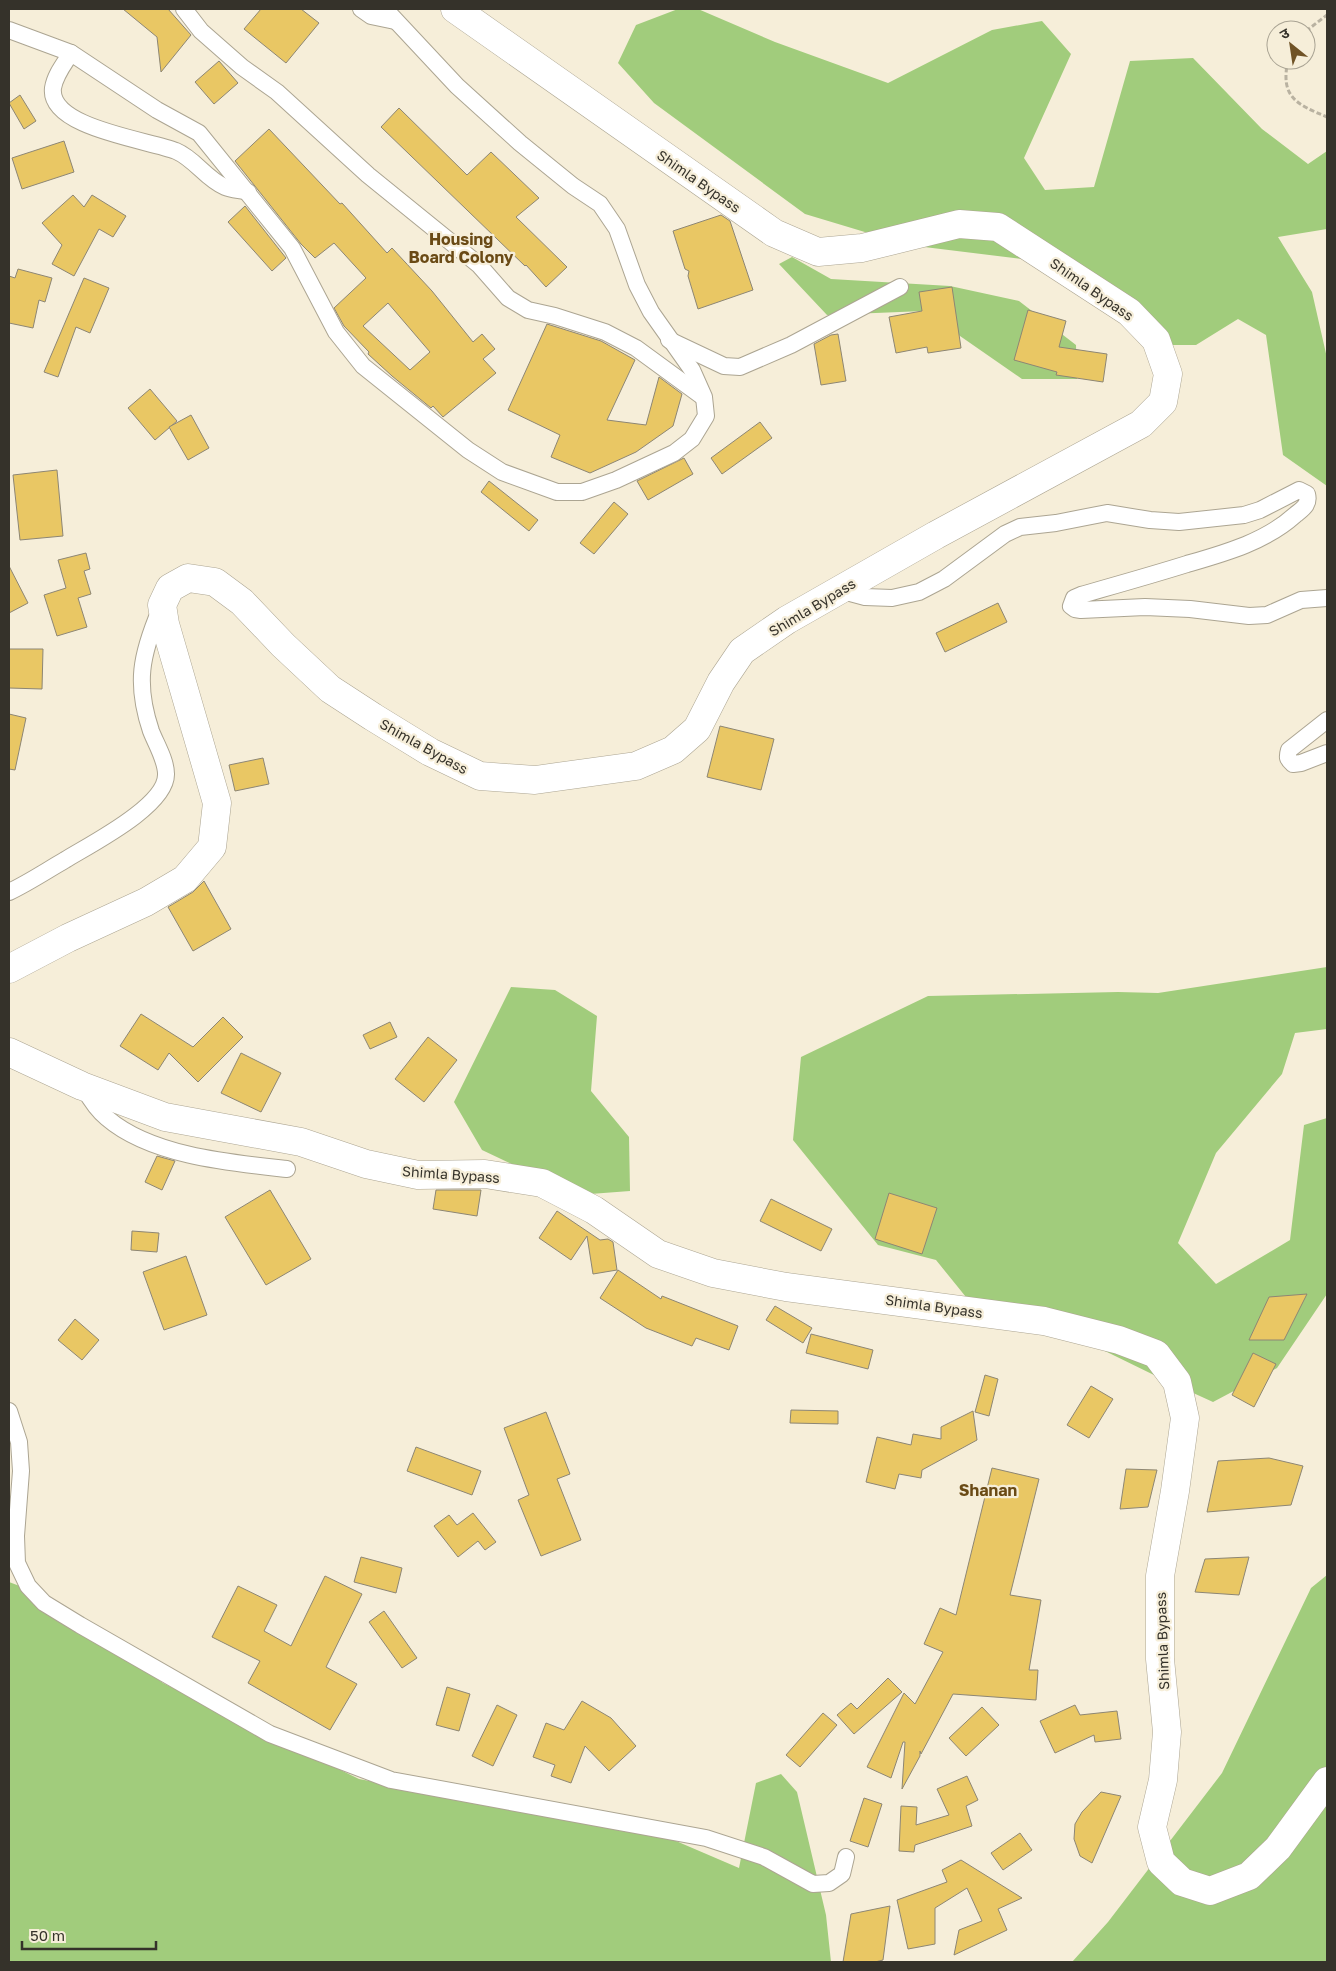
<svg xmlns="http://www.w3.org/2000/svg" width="1336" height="1971" font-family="'Golos Text','Noto Sans Devanagari',sans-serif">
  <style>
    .green { fill: #a1cc7c }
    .building { fill: #e9c764; stroke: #8d8674; fill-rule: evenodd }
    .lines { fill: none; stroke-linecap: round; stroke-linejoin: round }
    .street-casing { stroke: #aca592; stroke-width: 18 }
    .highway-casing { stroke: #aca592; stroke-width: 29 }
    .path { stroke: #b9b2a1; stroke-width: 3; stroke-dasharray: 5 2.5; stroke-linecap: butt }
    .street { stroke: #fff; stroke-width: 16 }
    .highway { stroke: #fff; stroke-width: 28 }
    .labels { text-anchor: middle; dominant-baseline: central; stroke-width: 4.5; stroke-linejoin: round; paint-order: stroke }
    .street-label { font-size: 14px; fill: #35322a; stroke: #f6eed9 }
    .quarter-label { font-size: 16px; font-weight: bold; fill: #6a4a15; stroke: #f6eed9 }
  </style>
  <rect width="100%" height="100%" fill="#f6eed9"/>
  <g class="green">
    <path d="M678,9H698L775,42L888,83L992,30L1042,21L1071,54L1024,158L1045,190L1094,187L1130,61L1193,58L1262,129L1308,164L1327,151V229L1278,237L1312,292L1327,358V486L1283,455L1266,335L1238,319L1196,345H1166L1022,259L908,245L805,214L654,103L618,63L636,25Z"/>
    <path d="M792,257L831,279L950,286L1019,301L1076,345L1077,379H1022L924,311L827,315L779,264Z"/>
    <path d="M1327,967V1029L1295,1033L1282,1074L1216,1153L1178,1243L1216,1284L1290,1240L1304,1125L1327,1118V1294L1277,1368L1213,1402L1156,1376L1062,1330L970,1302L936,1260L878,1245L793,1140L801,1057L928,996L1118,992L1158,993Z"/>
    <path d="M511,987L555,990L597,1016L591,1091L629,1137L630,1191L577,1195L482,1150L454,1102Z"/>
    <path d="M1327,1575V1962H1072L1108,1922L1222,1773L1311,1588Z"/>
    <path d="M9,1582L41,1594L163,1683L359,1779L669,1838L739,1868L756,1783L781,1774L797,1792L826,1915L831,1962H9Z"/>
  </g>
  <g class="building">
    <path d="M123,9H168L191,35L161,72L157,37Z"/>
    <path d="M261,9H301L319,23L286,63L244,29Z"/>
    <path d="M219,61L238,83L214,104L195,82Z"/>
    <path d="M20,95L36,121L24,129L9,103Z"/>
    <path d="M399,108L467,175L491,152L539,198L516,217L567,267L546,287L526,265L525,266L381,127Z"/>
    <path d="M269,129L340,204L342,203L387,253L392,248L432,291L473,342L482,334L495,349L483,359L496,373L443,417L433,406L431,408L392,376L368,354L369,352L344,326L334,308L366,278L334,243L315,258L301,244L235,161ZM388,303L430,352L410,370L363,326Z"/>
    <path d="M64,141L74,172L22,189L12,158Z"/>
    <path d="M73,195L84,207L92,195L126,216L113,237L99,229L74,276L52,264L62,245L42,223Z"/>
    <path d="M245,206L286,258L272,271L228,222Z"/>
    <path d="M721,215L730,221L753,290L698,309L688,276L689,271L685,269L673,231Z"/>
    <path d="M18,269L52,278L45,302L39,300L33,328L9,323V276L15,278Z"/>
    <path d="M84,278L109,288L90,333L76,327L58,377L44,372Z"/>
    <path d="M952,287L961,348L928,353L927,347L896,353L889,317L922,311L919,292Z"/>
    <path d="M1028,310L1066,321L1059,347L1107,354L1103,382L1056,375L1057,372L1014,360Z"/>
    <path d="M547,324L601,341L635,360L607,420L646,425L659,377L682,394L673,426L636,452L590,473L551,457L560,435L508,410Z"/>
    <path d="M838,334L846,381L821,385L814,344L831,335Z"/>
    <path d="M150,389L177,421L155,440L128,408Z"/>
    <path d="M191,415L209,448L188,460L169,427Z"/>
    <path d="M760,422L772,438L722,474L711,458Z"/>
    <path d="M684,458L693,474L648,500L637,481Z"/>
    <path d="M57,470L63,536L20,540L13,475Z"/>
    <path d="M489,481L538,520L529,531L481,492Z"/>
    <path d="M614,502L628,514L594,554L580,543Z"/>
    <path d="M86,553L90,569L84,571L91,594L78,598L87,627L57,636L44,595L66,588L58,560Z"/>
    <path d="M9,566L28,603L9,613Z"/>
    <path d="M998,603L1007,622L945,652L936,633Z"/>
    <path d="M9,649H43L42,689L9,688Z"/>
    <path d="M9,714L26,718L15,770L9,769Z"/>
    <path d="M720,726L774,739L761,790L707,777Z"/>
    <path d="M263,758L269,784L235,791L229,765Z"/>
    <path d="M204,881L231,929L193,951L168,907L193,892Z"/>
    <path d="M141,1014L193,1047L223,1017L243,1037L198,1082L169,1053L158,1070L120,1046Z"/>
    <path d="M390,1022L397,1037L370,1049L363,1035Z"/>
    <path d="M428,1037L457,1060L424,1102L395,1079Z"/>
    <path d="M241,1053L281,1073L261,1112L221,1093Z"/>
    <path d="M157,1156L175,1161L162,1190L145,1182Z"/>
    <path d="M270,1190L311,1259L266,1285L225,1217Z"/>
    <path d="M436,1190H481L477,1216L433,1209Z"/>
    <path d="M889,1193L937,1208L922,1254L875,1239Z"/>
    <path d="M771,1199L832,1229L821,1251L760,1221Z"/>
    <path d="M557,1211L600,1240L608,1239L613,1242L617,1270L593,1274L587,1236L571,1260L539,1238Z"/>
    <path d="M132,1231L159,1233L157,1252L131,1250Z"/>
    <path d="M186,1256L207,1315L164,1330L143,1272Z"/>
    <path d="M618,1270L661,1299L662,1296L738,1326L729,1350L696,1338L692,1346L646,1328L600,1298Z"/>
    <path d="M1307,1294L1284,1340H1249L1269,1297Z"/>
    <path d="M775,1306L812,1328L803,1343L766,1320Z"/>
    <path d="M75,1319L99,1340L82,1360L58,1340Z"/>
    <path d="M811,1334L873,1350L868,1369L806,1353Z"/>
    <path d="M1253,1353L1276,1364L1254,1407L1232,1395Z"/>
    <path d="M985,1375L998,1379L989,1416L975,1412Z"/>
    <path d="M1091,1386L1113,1399L1089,1438L1067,1425Z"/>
    <path d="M791,1410L838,1411V1424L790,1423Z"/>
    <path d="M973,1411L977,1440L922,1470L921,1478L899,1474L895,1489L866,1482L877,1437L911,1445L913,1434L941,1439V1427Z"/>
    <path d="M546,1412L570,1474L557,1479L581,1540L541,1556L518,1500L529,1495L504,1428Z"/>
    <path d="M416,1447L481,1471L472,1495L407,1471Z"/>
    <path d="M1269,1458L1303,1466L1291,1505L1207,1512L1218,1461Z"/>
    <path d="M992,1468L1039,1479L1010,1595L1041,1600L1029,1670H1038L1036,1700L953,1694L921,1754L920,1751V1756L902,1789L905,1742H903L891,1778L867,1767L904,1693L915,1704L943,1652L924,1644L940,1608L956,1615Z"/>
    <path d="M1126,1469L1157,1470L1148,1507L1120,1509Z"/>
    <path d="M473,1513L496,1542L485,1550L478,1541L458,1557L434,1526L449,1515L457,1525Z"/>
    <path d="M361,1557L402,1568L396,1593L354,1582Z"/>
    <path d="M1249,1557L1239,1595L1195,1592L1205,1559Z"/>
    <path d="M325,1576L362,1594L326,1667L357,1684L330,1730L248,1683L260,1661L212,1637L238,1586L277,1605L264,1631L291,1646Z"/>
    <path d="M384,1611L417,1658L402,1668L369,1622Z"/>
    <path d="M888,1678L902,1692L854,1734L837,1715L851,1703L857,1709Z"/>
    <path d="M447,1687L470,1694L459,1731L436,1725Z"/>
    <path d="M582,1701L611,1718L636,1746L609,1771L585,1746L571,1783L551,1776L555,1765L533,1757L546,1723L564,1730Z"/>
    <path d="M497,1705L517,1715L493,1766L472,1756Z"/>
    <path d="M1075,1705L1080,1715L1117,1711L1121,1739L1095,1742L1094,1735L1055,1753L1040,1721Z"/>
    <path d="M982,1707L999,1725L966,1756L949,1738Z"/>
    <path d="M823,1713L837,1725L800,1767L786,1755Z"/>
    <path d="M967,1776L978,1800L966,1806L972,1826L915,1845L914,1852L899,1851L901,1806L917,1807L916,1825L949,1815L937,1789Z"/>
    <path d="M1101,1792L1121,1796L1092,1863L1080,1856L1074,1839L1075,1824L1082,1812Z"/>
    <path d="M864,1798L882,1804L868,1847L850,1841Z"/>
    <path d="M1020,1833L1032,1850L1003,1870L991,1853Z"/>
    <path d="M961,1860L1022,1898L998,1909L1007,1930L954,1955L959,1930L982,1921L967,1888L935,1908V1944L908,1949L897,1900L947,1882L942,1870Z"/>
    <path d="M890,1906L883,1960L875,1962H843L851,1914Z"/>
  </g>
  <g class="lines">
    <defs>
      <g id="street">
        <path d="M184,9L201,31L242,67L277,92L368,175L479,265L508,298L528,310L555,316L605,332L636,348L703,397"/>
        <path d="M361,9L371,16L395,21"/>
        <path d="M9,30L71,53L157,110L199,133L292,248L336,332L363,366L468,450L502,472L557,492H582L616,480L674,453L692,439L706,416L704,397L692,370L651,312L637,285L617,229L600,204L573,186L520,143L457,86L385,9"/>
        <path d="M71,53C64,64 55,75 53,88C48,128 149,140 176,151C195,159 206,179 225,187C232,190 241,190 248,192"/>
        <path d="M669,340L724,366L740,367L791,345L900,287"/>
        <path d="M839,590L865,597L892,598L919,592L944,579L1005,534L1020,527L1056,523L1107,513L1150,520L1179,522L1244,515L1260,510L1299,490L1307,494C1310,505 1302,509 1295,515C1265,542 1225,553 1187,564C1152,575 1116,585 1081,595L1074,598L1071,606L1075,609L1081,610L1145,607L1190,609L1249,616L1267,615L1301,600L1327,598"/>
        <path d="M1327,720L1289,750C1287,757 1287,759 1293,764L1301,763L1327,753"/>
        <path d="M9,892C28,883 46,871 65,860C89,845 167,806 166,774C166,760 156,744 151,731C135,684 141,655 160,610"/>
        <path d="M84,1088C90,1099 97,1110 107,1118C151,1156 231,1163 287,1169"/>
        <path d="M9,1411L19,1442L21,1471L16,1536L17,1563L28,1586L44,1603L80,1625L270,1734L391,1780L706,1838L764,1857L813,1884L829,1883L842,1874L846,1857"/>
      </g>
      <g id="highway">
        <path d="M9,969L68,938L146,902L185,879L212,847L217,803L165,624L162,605L170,588L188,578L215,582L242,602L283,645L330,689L373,717L430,752L480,776L535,780L636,766L673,750L697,729L721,682L742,651L787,620L936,535L1141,424L1163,402L1168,374L1156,340L1129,312L998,227L959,224L862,248L818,252L774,233L455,9"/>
        <path d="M9,1052L82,1086L165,1117L301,1142L366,1164L418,1175L485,1174L542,1183L594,1210L658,1254L713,1273L786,1287L1044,1321L1119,1340L1156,1354L1177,1382L1185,1418L1175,1491L1160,1576V1659L1167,1732L1163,1780L1152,1827L1161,1862L1182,1882L1210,1891L1249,1876L1278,1848L1327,1781"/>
      </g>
    </defs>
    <use href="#street" class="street-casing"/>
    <use href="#highway" class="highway-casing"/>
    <g class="path">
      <path d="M1306,31L1327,15"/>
      <path d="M1288,60C1280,97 1296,104 1327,117"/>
    </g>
    <use href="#street" class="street"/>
    <use href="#highway" class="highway"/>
  </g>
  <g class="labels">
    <g class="street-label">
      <text transform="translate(699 181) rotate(35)">Shimla Bypass</text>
      <text transform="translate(1092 289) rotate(35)">Shimla Bypass</text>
      <text transform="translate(812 607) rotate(-31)">Shimla Bypass</text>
      <text transform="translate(424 746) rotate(29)">Shimla Bypass</text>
      <text transform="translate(451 1174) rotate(4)">Shimla Bypass</text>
      <text transform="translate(934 1306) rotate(8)">Shimla Bypass</text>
      <text transform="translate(1162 1641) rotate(-92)">Shimla Bypass</text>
    </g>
    <g class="quarter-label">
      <text x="461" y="239">Housing<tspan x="461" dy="18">Board Colony</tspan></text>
      <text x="988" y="1490">Shanan</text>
    </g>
  </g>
  <rect width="1336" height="1971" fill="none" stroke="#35322a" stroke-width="20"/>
  <g transform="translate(1291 45) rotate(330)"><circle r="24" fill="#f6eed9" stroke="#a9a393"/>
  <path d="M0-4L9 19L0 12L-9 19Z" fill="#705326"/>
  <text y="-8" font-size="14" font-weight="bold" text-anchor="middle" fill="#35322a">उ</text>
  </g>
  <path d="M22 1941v8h134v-8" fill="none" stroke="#35322a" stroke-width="2.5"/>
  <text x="30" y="1941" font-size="15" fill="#35322a" stroke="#f6eed9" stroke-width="4" paint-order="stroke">50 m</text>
</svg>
